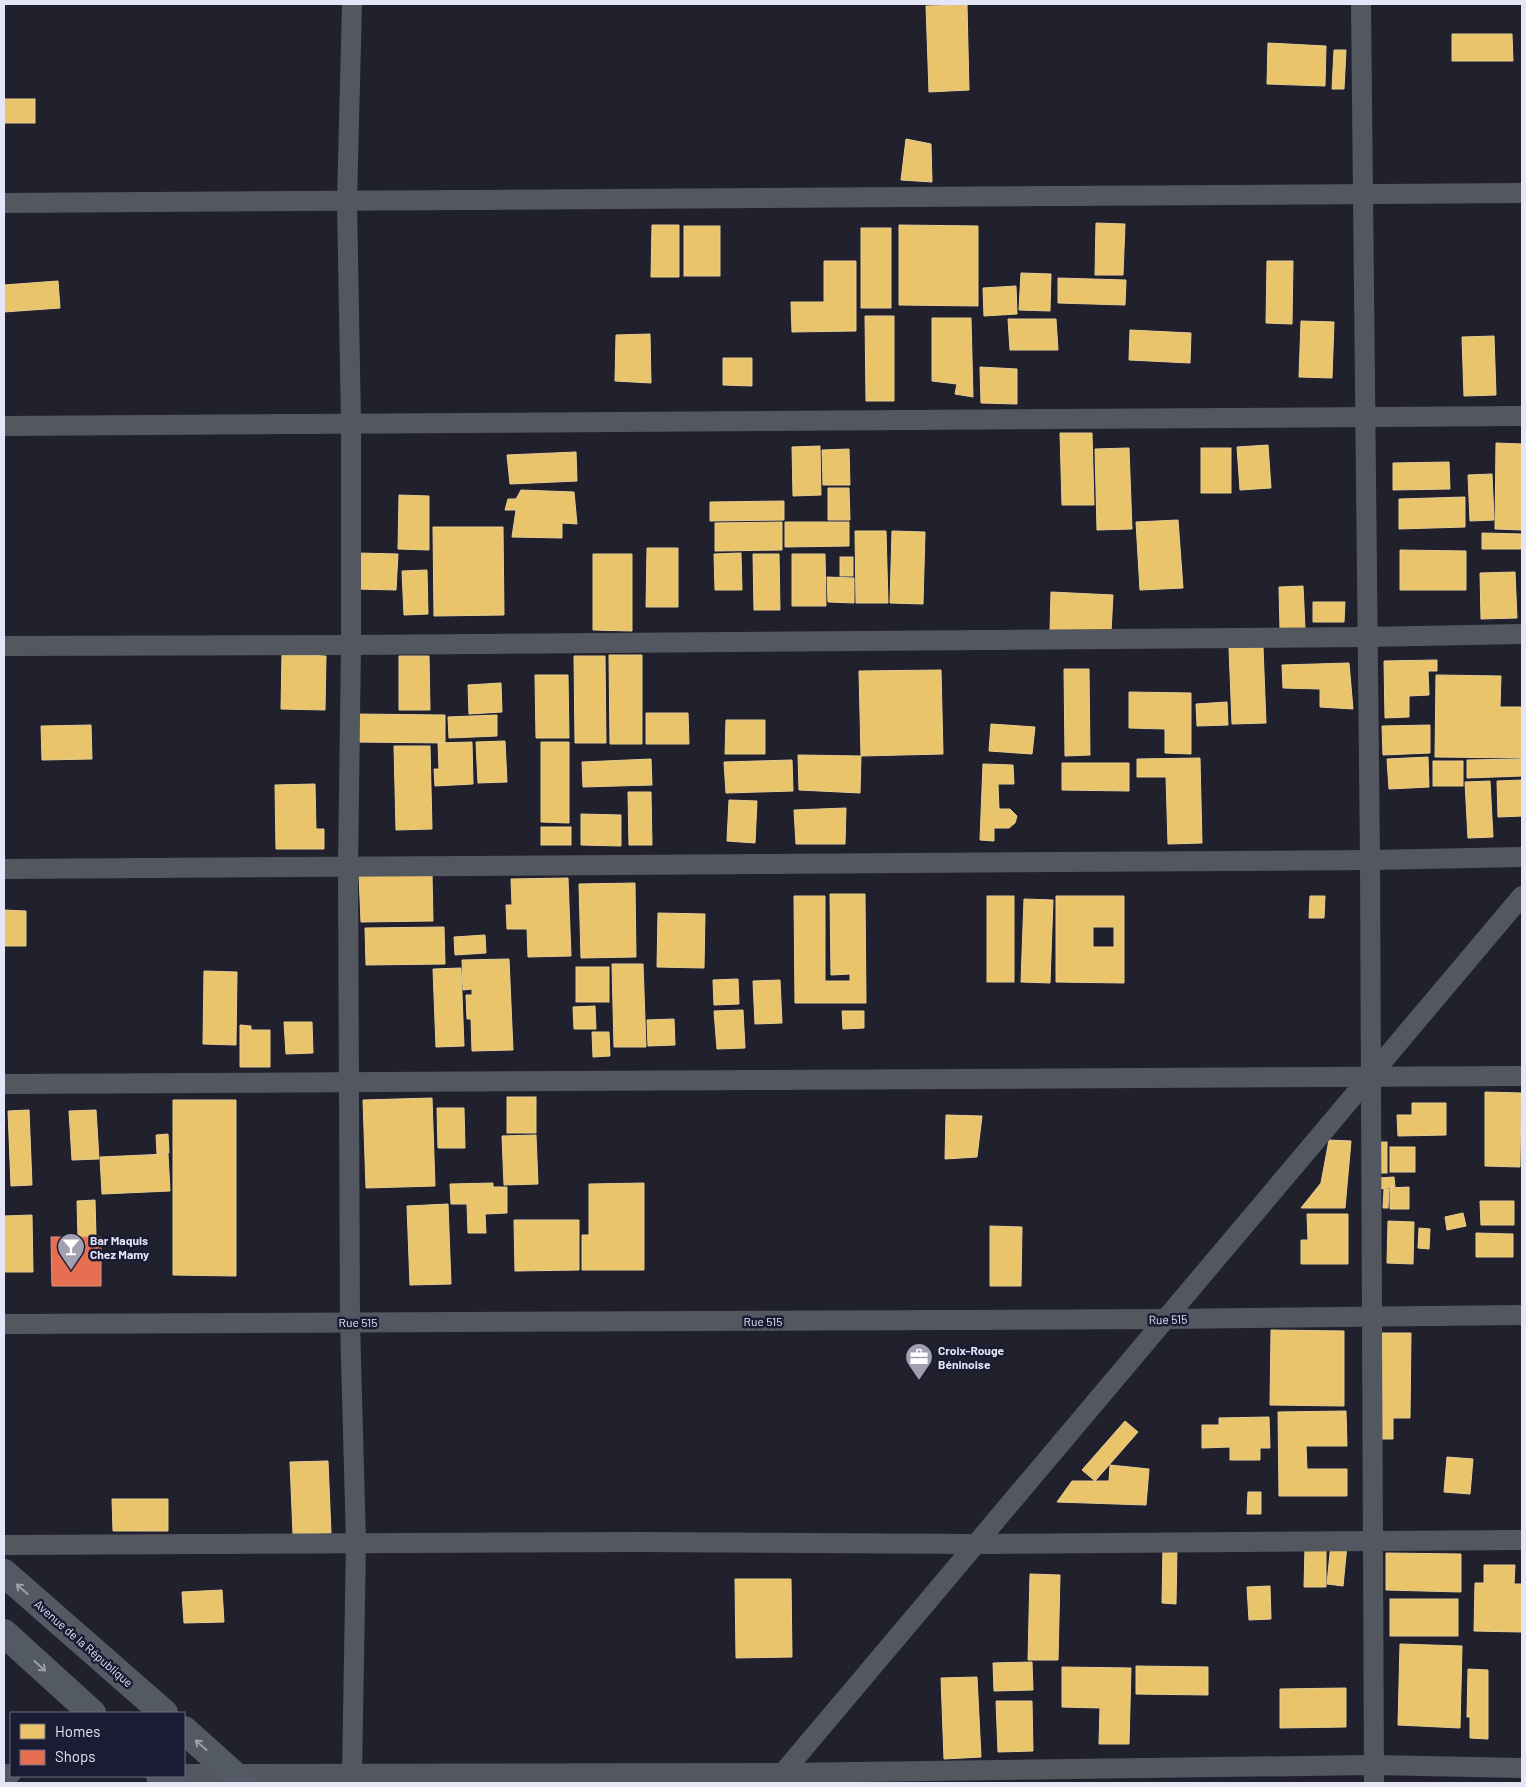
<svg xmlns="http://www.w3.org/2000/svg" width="1526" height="1787" font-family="Barlow,sans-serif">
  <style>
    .homes { fill: #e9c46a; stroke: #e8ce94; fill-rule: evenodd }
    .shops { fill: #e76f51; stroke: #e69282 }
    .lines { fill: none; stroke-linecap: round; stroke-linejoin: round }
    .street { stroke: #535860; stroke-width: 20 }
    .primary { stroke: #545a64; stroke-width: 28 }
    .oneway { stroke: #9ca0ad }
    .labels { text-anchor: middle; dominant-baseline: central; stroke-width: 5; stroke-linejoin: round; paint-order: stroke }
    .poi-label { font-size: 12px; font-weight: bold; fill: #e4e5f6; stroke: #1b1b33; text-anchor: start }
    .street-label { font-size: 12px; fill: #e4e5f6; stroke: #1b1b33 }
  </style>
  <rect width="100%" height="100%" fill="#21212d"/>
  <g class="homes">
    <path d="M967,5L969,90L929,92L926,6Z"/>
    <path d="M1452,34H1512L1513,61H1452Z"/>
    <path d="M1268,43L1326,46L1325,86L1267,84Z"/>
    <path d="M1334,50H1346L1344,89H1332Z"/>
    <rect x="4" y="99" width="31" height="24"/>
    <path d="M906,139L931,144L932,182L901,180Z"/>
    <path d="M1096,223L1125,224L1123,275H1095Z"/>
    <path d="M652,225H679V277H651Z"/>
    <path d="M899,225L978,226V306L899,305Z"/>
    <rect x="684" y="226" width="36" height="50"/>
    <rect x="861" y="228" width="30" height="80"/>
    <path d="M824,261H856V331L792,332L791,302H824Z"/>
    <path d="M1267,261H1293L1292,324L1266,323Z"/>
    <path d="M1021,273L1051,274L1050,311L1019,310Z"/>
    <path d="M1058,278L1126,280L1125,305L1058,303Z"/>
    <path d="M58,281L60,308L4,312V285Z"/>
    <path d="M1016,286L1017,314L984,316L983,288Z"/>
    <path d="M865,316H894V401H866Z"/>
    <path d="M932,318H971L973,397L955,394L957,384L932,381Z"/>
    <path d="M1008,319H1056L1058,350H1010Z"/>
    <path d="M1301,321L1334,322L1332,378L1299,377Z"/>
    <path d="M1130,330L1191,333L1190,363L1129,360Z"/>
    <path d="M650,334L651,383L615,381L616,335Z"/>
    <path d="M1494,336L1496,395L1464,396L1462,337Z"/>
    <path d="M723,358H752V386L723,385Z"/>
    <path d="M980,367L1017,369V404L981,403Z"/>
    <path d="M1060,433H1092L1094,505H1062Z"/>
    <path d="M1496,443L1522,444V530L1495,529Z"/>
    <path d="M1268,445L1271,488L1240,490L1237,447Z"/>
    <path d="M820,446L821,495L793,496L792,447Z"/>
    <path d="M1129,448L1132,529L1097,530L1095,449Z"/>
    <rect x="1201" y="448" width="30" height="45"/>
    <path d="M849,449L850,485H823L822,450Z"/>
    <path d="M576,452L577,481L510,484L507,455Z"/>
    <path d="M1449,462L1450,489L1393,490V463Z"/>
    <path d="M1492,474L1494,520L1470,521L1468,475Z"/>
    <path d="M828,488H849L850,520H828Z"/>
    <path d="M521,490L574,492L577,524L562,523V538L512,537L516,510H505L508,499H516Z"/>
    <path d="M399,495L429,496V550L398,549Z"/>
    <path d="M1465,497V527L1399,529V499Z"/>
    <path d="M784,501V520L710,521V502Z"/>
    <path d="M1178,520L1183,588L1140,590L1136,522Z"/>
    <path d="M782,522V550L715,551V523Z"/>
    <path d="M785,522H849V546L785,547Z"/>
    <path d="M433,527H503L504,615L434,616Z"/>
    <path d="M855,531H886L888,603H856Z"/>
    <path d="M892,531L925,532L923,604L890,603Z"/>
    <path d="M1482,533L1522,534V549H1482Z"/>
    <path d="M647,548H678V607H646Z"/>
    <path d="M1400,550L1466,551V590H1400Z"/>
    <path d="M358,553L398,554L396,590L356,589Z"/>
    <path d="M741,553L742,590H715L714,554Z"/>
    <path d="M593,554H632V631L593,630Z"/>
    <path d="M753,554H779L780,610H754Z"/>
    <path d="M792,554H825L826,606H792Z"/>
    <rect x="840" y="557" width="13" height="19"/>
    <path d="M427,570L428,614L404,615L402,571Z"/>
    <path d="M1515,572L1517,618L1481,619L1480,573Z"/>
    <path d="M827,577L854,578V603L828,602Z"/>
    <path d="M1303,586L1305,628L1280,629L1279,587Z"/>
    <path d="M1051,592L1113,595L1111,632L1050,630Z"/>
    <path d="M1313,602H1345L1344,622H1313Z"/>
    <path d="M1263,647L1266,723L1232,724L1229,648Z"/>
    <path d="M282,654L326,656L325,710L281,709Z"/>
    <path d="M609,655H642V744H610Z"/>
    <path d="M399,656H429L430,710H399Z"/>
    <path d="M574,656H605L606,743H575Z"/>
    <path d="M1437,660V671H1428L1429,695L1409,696V717L1385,718L1384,661Z"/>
    <path d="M1349,663L1353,709L1320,707V689L1283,688L1282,665Z"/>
    <path d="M1064,669H1089L1090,755L1065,756Z"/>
    <path d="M941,670L943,754L861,756L859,671Z"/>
    <path d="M535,675H568L569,738H536Z"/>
    <path d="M1436,675L1501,676L1500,707H1522V758L1435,757Z"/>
    <path d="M501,683L502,712L469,714L468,685Z"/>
    <path d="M1129,692L1191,693V754L1165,753V729L1129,728Z"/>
    <path d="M1227,702L1228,725L1197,726L1196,704Z"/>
    <path d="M646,713H688L689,744H646Z"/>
    <path d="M356,714L445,715V743L356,742Z"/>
    <path d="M497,715V736L449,738L448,717Z"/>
    <path d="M726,720H765V754H725Z"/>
    <path d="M991,724L1035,727L1032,754L989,751Z"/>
    <path d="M91,725L92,759L42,760L41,726Z"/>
    <path d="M1430,725V753L1383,755L1382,726Z"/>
    <path d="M505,741L507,782L478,783L476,742Z"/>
    <path d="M472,742L473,784L435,786L434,769H439L438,743Z"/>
    <path d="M541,742H569V823L541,822Z"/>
    <path d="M394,746H430L432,829L396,830Z"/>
    <path d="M798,755L861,756L860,793L799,790Z"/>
    <path d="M1428,757L1429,787L1389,789L1387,759Z"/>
    <path d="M1200,758L1202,843L1168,844L1166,777H1137V759Z"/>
    <path d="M651,759L652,785L583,787L582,762Z"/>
    <path d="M1521,759L1522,776L1467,778V760Z"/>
    <path d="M792,760L793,791L726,793L724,762Z"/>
    <rect x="1433" y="761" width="30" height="25"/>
    <path d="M1062,763H1129V791L1062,790Z"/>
    <path d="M983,764L1013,765L1014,784H998L999,809H1010L1017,816L1015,823L1009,828H994V841L980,840Z"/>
    <path d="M1522,780V816L1498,817L1497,781Z"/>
    <path d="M1490,781L1493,837L1468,838L1465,782Z"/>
    <path d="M315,784L316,829H324V849H276L275,785Z"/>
    <path d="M628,792H651L652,845H629Z"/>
    <path d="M729,800L757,801L755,843L727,841Z"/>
    <path d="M846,808L845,844H796L794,810Z"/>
    <path d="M581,814L621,815V846L581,845Z"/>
    <rect x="541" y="827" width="30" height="18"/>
    <path d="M432,874L433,921L361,922L359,875Z"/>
    <path d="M568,878L571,956L528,957L527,929H507L506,905H512L511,879Z"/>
    <path d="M635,883L636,957L581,958L579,884Z"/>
    <path d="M830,894H865L866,1003H795L794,896H825V981H850V974L831,975Z"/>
    <rect x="987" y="896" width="27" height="86"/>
    <path d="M1056,896H1124V983L1056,982ZM1093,927H1114V947H1093Z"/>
    <path d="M1310,896H1325L1324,918H1309Z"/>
    <path d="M1024,899L1053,900L1050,983L1021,982Z"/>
    <path d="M4,910L26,911V946H4Z"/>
    <path d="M658,913L705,914L704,968L657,967Z"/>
    <path d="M444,927L445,964L366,965L365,928Z"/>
    <path d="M485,935L486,953L455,955L454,937Z"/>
    <path d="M509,959L513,1050L472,1051L471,1019H467L466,995H472V989L463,990L462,960Z"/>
    <path d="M612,964H643L646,1047H614Z"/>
    <rect x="576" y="967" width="33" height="35"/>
    <path d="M461,968L464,1046L436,1047L433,969Z"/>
    <path d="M204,971L237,972L236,1045L203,1044Z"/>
    <path d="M738,979L739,1004L714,1005L713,980Z"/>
    <path d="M780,980L782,1023L755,1024L753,981Z"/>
    <path d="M595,1006L596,1029H574L573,1007Z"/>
    <path d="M743,1010L745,1048L717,1049L714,1011Z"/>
    <path d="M842,1011H864V1028L843,1029Z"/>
    <path d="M674,1019L675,1045L648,1046L647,1020Z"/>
    <path d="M284,1022H312L313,1053L286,1054Z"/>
    <path d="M240,1025L251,1026V1030H270V1067H240Z"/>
    <path d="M592,1032H609L610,1056L593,1057Z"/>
    <path d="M1485,1092L1521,1093L1520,1167L1485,1166Z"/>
    <rect x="507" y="1097" width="29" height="36"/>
    <path d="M432,1098L435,1186L366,1188L363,1100Z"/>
    <path d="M173,1100H236V1276L173,1275Z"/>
    <path d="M1412,1103H1446V1135L1398,1136L1397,1115H1412Z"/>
    <path d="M437,1108H464L465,1148H438Z"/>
    <path d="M29,1110L32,1185L11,1186L8,1111Z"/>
    <path d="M96,1110L99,1159L72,1160L69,1111Z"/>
    <path d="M946,1115L982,1116L977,1157L945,1159Z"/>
    <path d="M168,1134L169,1153L157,1154L156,1135Z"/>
    <path d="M536,1135L538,1184L504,1185L502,1136Z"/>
    <path d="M1329,1140L1351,1141L1345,1208H1301L1321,1183Z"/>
    <rect x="1380" y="1142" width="7" height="31"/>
    <rect x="1390" y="1147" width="25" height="25"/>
    <path d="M168,1154L170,1191L102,1194L100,1157Z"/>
    <path d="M1394,1177L1395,1187L1380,1189L1379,1178Z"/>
    <path d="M493,1183V1187H507V1213L485,1214L486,1233H468L467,1204H451L450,1184Z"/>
    <path d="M644,1183V1270H582V1235H589V1184Z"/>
    <path d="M1409,1187V1209H1390V1188Z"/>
    <path d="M1384,1189H1389L1388,1208H1383Z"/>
    <path d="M95,1200L96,1237L78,1238L77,1201Z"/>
    <path d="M1480,1201H1514V1225H1481Z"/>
    <path d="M448,1204L451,1284L410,1285L407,1206Z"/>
    <path d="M1463,1213L1466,1226L1447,1230L1445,1217Z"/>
    <path d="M1307,1214H1348V1264H1301V1240H1308Z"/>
    <path d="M32,1215L33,1272H4V1216Z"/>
    <path d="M514,1220H579V1270L515,1271Z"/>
    <path d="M1388,1221L1414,1222L1413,1264L1387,1263Z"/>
    <path d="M990,1226L1022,1227L1021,1286H990Z"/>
    <path d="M1419,1228L1430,1229L1429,1249L1418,1248Z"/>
    <path d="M1476,1233L1513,1234V1257H1476Z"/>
    <path d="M1271,1330L1344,1331V1406L1270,1405Z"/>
    <path d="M1382,1333H1411L1410,1418H1393V1439H1382Z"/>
    <path d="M1346,1411L1347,1446H1306L1307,1469H1347V1496H1279L1278,1412Z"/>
    <path d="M1269,1417L1270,1448H1260V1460H1230V1447L1202,1448V1425H1219V1418Z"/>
    <path d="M1125,1421L1138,1432L1095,1481L1082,1470Z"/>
    <path d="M1447,1457L1473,1459L1470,1494L1444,1492Z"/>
    <path d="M328,1461L331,1533L293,1534L290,1462Z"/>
    <path d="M1110,1465L1149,1469L1146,1505L1057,1502L1072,1481H1109Z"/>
    <path d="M1248,1492H1261V1514H1247Z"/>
    <path d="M112,1499H168V1531H113Z"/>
    <path d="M1331,1543L1347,1545L1343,1586L1327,1584Z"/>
    <path d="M1163,1547H1177L1176,1604L1162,1603Z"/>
    <path d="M1305,1547H1326V1587H1304Z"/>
    <path d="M1386,1553L1461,1554V1592L1386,1590Z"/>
    <path d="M1484,1565H1515L1514,1584H1522V1632L1474,1631L1475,1583H1484Z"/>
    <path d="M1030,1574L1060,1575L1058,1660H1028Z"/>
    <path d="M735,1579H791L792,1657L736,1658Z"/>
    <path d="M1270,1586L1271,1619L1249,1620L1247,1587Z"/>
    <path d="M222,1590L224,1622L184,1623L182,1592Z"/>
    <rect x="1390" y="1599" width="68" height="37"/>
    <path d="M1400,1644L1462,1646L1460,1728L1398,1725Z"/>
    <path d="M1032,1662L1033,1690L994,1691L993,1663Z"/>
    <path d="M1136,1666L1208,1667V1695L1136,1694Z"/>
    <path d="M1062,1667L1131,1668L1129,1744H1099L1100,1708L1062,1707Z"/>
    <path d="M1468,1669L1488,1670V1739L1470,1738V1717H1467Z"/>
    <path d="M977,1677L981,1757L944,1759L941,1678Z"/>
    <path d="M1346,1688V1727L1280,1728V1689Z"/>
    <path d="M996,1701H1032L1033,1751L998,1752Z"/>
  </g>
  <path class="shops" d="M51,1237H101V1286H52Z"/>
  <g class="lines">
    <g class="street">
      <path d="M352,4L347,201L351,424V645L348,867L350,1322L356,1543L352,1773"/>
      <path d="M1361,4L1370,860L1374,1783"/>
      <path d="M4,203L1522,193"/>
      <path d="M4,426L1522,416"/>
      <path d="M4,646L351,645L1367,637L1522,634"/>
      <path d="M4,869L1370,860L1522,857"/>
      <path d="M4,1084L1522,1076"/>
      <path d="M4,1324L1165,1319L1522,1315"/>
      <path d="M4,1545L640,1542L976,1544L1522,1540"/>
      <path d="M4,1774H11"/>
      <path d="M184,1774L783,1773L1373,1765L1522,1768"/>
      <path d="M777,1780L1522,896"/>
    </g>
    <g class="primary">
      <path d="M4,1573L164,1713"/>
      <path d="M4,1633L92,1713"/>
      <path d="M184,1730L243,1783"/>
      <path d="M160,1776L168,1783"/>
    </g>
  </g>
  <defs><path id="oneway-shaft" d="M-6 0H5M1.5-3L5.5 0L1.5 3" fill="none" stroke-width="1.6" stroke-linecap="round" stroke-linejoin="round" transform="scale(1.25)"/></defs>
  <g class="oneway">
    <use href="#oneway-shaft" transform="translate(22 1589) rotate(-139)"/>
    <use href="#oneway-shaft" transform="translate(40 1666) rotate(42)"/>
    <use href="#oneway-shaft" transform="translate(201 1745) rotate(-139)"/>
  </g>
  <defs>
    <symbol id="bar-pin" viewBox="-11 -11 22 30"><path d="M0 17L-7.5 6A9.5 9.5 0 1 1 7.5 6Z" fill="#a0a0b0" stroke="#1b1b33"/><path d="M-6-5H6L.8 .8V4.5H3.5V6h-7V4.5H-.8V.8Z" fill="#fff"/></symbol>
    <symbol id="office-pin" viewBox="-11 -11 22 30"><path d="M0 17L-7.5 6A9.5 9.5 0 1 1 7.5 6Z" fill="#a0a0b0" stroke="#1b1b33"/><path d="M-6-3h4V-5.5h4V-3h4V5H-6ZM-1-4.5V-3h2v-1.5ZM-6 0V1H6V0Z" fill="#fff"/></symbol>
  </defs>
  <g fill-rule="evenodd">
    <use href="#bar-pin" x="55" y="1231" width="32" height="43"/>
    <use href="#office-pin" x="903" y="1341" width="32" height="43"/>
  </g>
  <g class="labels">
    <g class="poi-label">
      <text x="90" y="1240">Bar Maquis<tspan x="90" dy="14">Chez Mamy</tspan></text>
      <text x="938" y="1350">Croix-Rouge<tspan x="938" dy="14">Béninoise</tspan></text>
    </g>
    <g class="street-label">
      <text transform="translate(1168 1319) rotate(-1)">Rue 515</text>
      <text x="763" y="1321">Rue 515</text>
      <text x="358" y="1322">Rue 515</text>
      <text transform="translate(84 1643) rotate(41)">Avenue de la République</text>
    </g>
  </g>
  <rect width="1526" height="1787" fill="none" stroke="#e4e5f6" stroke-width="10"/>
  <rect x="10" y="1712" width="175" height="65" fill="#1b1b33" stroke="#6b6c81"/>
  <rect x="20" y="1724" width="25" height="15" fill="#e9c46a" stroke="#6b6c81"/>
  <text x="55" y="1737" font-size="15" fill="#e4e5f6">Homes</text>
  <rect x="20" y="1750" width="25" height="15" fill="#e76f51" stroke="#6b6c81"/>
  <text x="55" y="1762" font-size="15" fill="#e4e5f6">Shops</text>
</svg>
